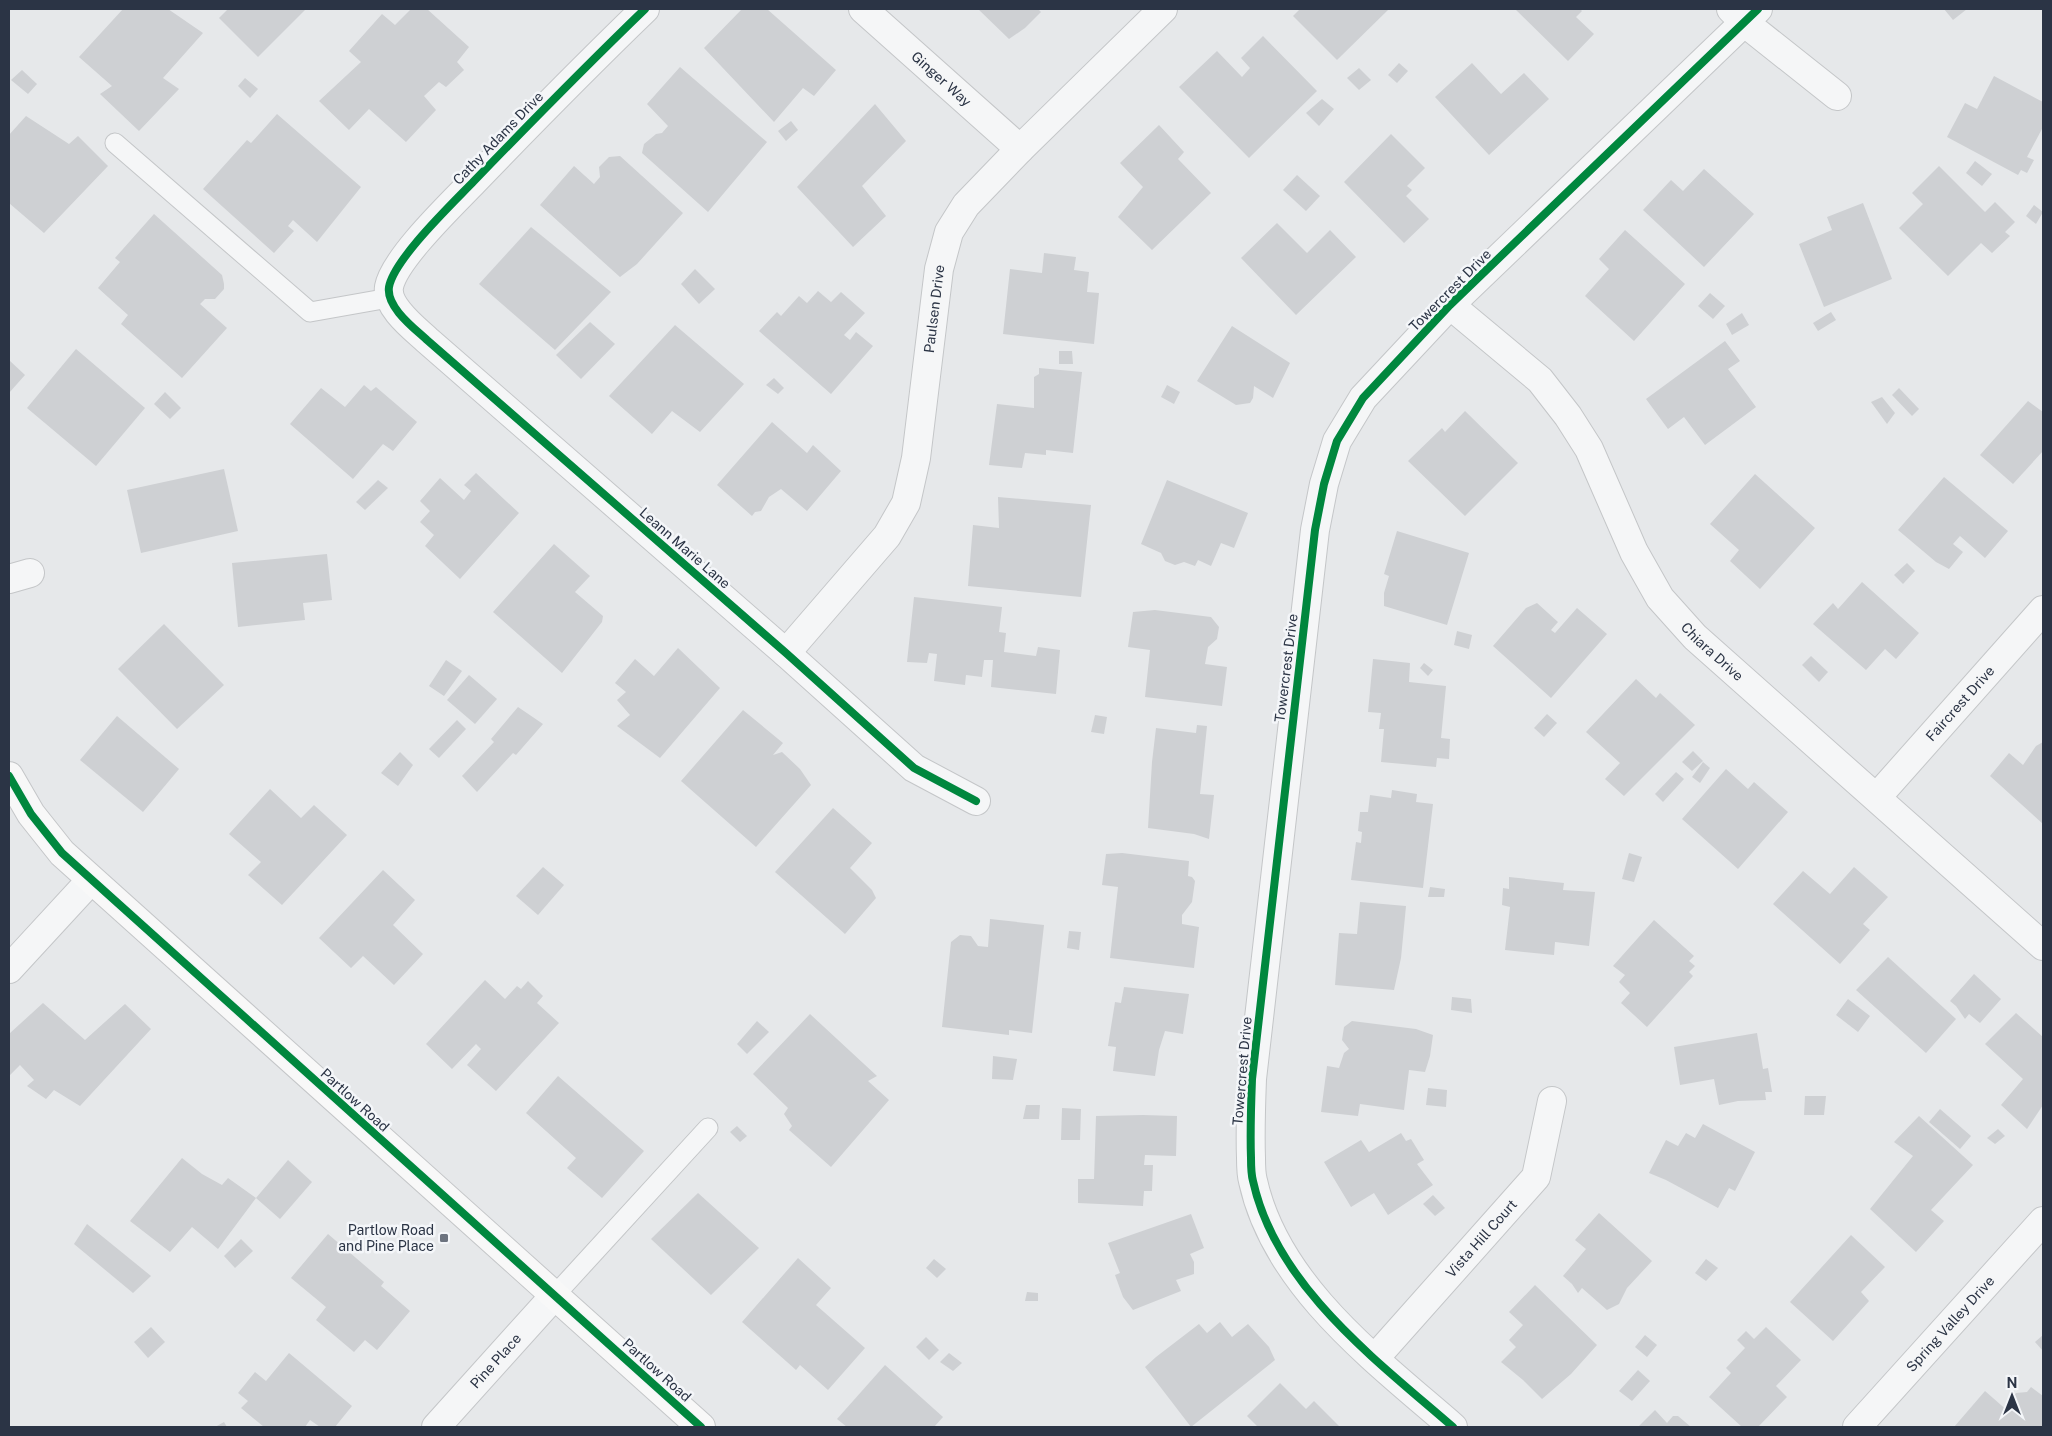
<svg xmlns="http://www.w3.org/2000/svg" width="2052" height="1436" font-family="'Public Sans',sans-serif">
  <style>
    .building { fill: #ced0d3 }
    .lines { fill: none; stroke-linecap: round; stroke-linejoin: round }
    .lane-casing { stroke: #c4c6c8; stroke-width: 21 }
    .street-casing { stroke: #c4c6c8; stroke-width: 30 }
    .secondary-casing { stroke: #c4c6c8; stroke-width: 30 }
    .lane { stroke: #f5f6f7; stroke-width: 19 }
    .street { stroke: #f5f6f7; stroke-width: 28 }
    .secondary { stroke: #f8f8f8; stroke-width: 28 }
    .cycleway-casing { stroke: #f4f6f9; stroke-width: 11 }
    .cycleway { stroke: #00873e; stroke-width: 8 }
    .poi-dot { fill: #6c737f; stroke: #f4f6f9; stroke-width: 2 }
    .labels { text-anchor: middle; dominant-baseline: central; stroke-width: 5; stroke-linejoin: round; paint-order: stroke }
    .street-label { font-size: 14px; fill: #2b3445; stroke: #f4f6f9 }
    .poi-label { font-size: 14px; fill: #2b3445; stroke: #f4f6f9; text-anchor: end }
  </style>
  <rect width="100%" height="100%" fill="#e6e8ea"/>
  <g class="building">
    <path d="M123,9H168L203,33L163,78L179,89L139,131L100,94L112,86L79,57Z"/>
    <path d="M228,9H306L258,57L219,18Z"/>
    <path d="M411,9H427L469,47L457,62L464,70L446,87L439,82L424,96L436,110L406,142L369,109L349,130L319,101L361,62L349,51L382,14L395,25Z"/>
    <path d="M742,9H767L836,70L814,96L803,88L774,122L704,48Z"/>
    <path d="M978,9H1038L1041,12L1025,28L1009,39Z"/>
    <path d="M1300,9H1389L1337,60L1293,16Z"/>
    <path d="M1515,9H1580L1582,11L1576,17L1594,34L1568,61Z"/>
    <path d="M1944,9H1967L1953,20Z"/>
    <path d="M1263,36L1317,91L1249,158L1179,87L1217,51L1242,77L1250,68L1241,58Z"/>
    <path d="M1399,63L1408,71L1397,83L1388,75Z"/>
    <path d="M1472,63L1501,94L1524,73L1549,99L1489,155L1435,97Z"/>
    <path d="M680,67L767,142L708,212L642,153L644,144L656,134L662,133L668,126L647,104Z"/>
    <path d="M1359,68L1371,80L1359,90L1347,78Z"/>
    <path d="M22,70L37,84L28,94L11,80Z"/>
    <path d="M1994,76L2043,102V127L2027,157L2034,160L2027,173L2021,170L2018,175L1947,137L1965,103L1977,109Z"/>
    <path d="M245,78L258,89L250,98L238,86Z"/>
    <path d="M1322,99L1334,109L1319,126L1306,113Z"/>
    <path d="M875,104L906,141L862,186L886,216L853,247L797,187Z"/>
    <path d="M277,114L361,187L317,242L293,220L288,226L294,231L274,253L203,189L247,140L251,143Z"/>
    <path d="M26,116L69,144L78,136L108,166L44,233L9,203V135Z"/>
    <path d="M791,121L798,130L786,141L778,131Z"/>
    <path d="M1159,125L1184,152L1178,159L1211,193L1152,250L1118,217L1143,187L1120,163Z"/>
    <path d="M1391,134L1425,168L1407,186L1412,190L1406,196L1429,219L1404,243L1344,182Z"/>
    <path d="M620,156L683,213L637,264L620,277L540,205L574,166L594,184L600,177L599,167L609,157Z"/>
    <path d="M1975,161L1992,174L1982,186L1966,173Z"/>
    <path d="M1939,166L1985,212L1995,202L2015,222L2005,232L2010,236L1992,253L1981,243L1948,276L1899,228L1923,204L1912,193Z"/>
    <path d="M1704,169L1754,214L1704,267L1643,210L1671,180L1683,191Z"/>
    <path d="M1297,175L1320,196L1306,211L1283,190Z"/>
    <path d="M1863,203L1892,279L1824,307L1799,244L1832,230L1827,217Z"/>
    <path d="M2034,205L2043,212L2036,224L2026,216Z"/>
    <path d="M154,214L222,275L224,284V289L215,299H205L200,304L227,328L182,378L121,324L128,315L98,288L120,262L115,258Z"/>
    <path d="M1277,223L1307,253L1330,230L1356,257L1296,315L1241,258Z"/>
    <path d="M531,227L611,292L555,350L479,284Z"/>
    <path d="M1625,230L1685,284L1634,341L1585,296L1609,269L1599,259Z"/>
    <path d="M1044,253L1076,257L1074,270L1089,272L1087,292L1099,293L1094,344L1003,334L1010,269L1042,273Z"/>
    <path d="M695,269L715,289L699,304L681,284Z"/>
    <path d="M818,291L831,302L841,292L865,313L844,335L850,340L856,332L873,346L831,394L759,331L777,312L781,316L799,296L807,303Z"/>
    <path d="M1710,293L1725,306L1713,319L1698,306Z"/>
    <path d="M1831,312L1836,320L1818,331L1813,323Z"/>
    <path d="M1742,313L1749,325L1732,335L1726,324Z"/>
    <path d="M590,322L615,344L581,379L556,355Z"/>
    <path d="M675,325L744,384L700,432L672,411L652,434L609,396Z"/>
    <path d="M1232,326L1290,363L1273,398L1254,386L1253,398L1250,403L1236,405L1197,381Z"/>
    <path d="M1725,341L1740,361L1728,369L1756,407L1705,445L1684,417L1668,429L1646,399Z"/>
    <path d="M76,349L145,408L96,466L27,408Z"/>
    <path d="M1059,351H1072L1073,364H1059Z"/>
    <path d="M9,360L25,375L9,393Z"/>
    <path d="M1039,368L1082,372L1073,453L1046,450V455L1025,453L1022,468L989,465L997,404L1034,408V377L1039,374Z"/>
    <path d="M774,378L784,388L778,394L766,385Z"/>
    <path d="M364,385L371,391L376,387L417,422L393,451L383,444L353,479L290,424L321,388L345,407Z"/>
    <path d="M1167,385L1180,392L1174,404L1161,397Z"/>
    <path d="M1899,388L1919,409L1912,416L1892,395Z"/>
    <path d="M165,392L181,408L170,419L154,404Z"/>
    <path d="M1882,397L1895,413L1887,424L1871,402Z"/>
    <path d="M2028,401L2043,412V451L2013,484L1980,455Z"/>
    <path d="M1465,411L1518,463L1465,516L1408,461L1442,428L1445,432Z"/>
    <path d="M772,422L807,453L813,445L841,471L807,511L781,489L769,497L761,511L755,512L752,516L717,485Z"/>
    <path d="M224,469L238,531L141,553L127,490Z"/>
    <path d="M476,473L519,513L460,579L425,546L434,535L420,522L430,511L420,501L440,478L464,500L471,491L464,485Z"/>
    <path d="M1755,474L1815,528L1760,589L1730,561L1739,550L1710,524Z"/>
    <path d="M1944,477L2008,531L1985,558L1960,536L1953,544L1963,552L1949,569L1936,562L1898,530Z"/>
    <path d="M378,480L388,488L365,510L356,502Z"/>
    <path d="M1167,480L1248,513L1234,548L1221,543L1211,566L1198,560L1195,566L1184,562L1175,565L1165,561L1161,553L1141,544Z"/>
    <path d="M998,497L1091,505L1081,597L968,586L973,525L999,528Z"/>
    <path d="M1397,531L1469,553L1447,625L1384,606V593L1389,576L1384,574Z"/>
    <path d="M554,544L590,576L575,592L603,616L602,622L562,673L493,612Z"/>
    <path d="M327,554L332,600L303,603L305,620L238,627L232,563Z"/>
    <path d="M1907,563L1915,571L1903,584L1894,575Z"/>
    <path d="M1862,582L1919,633L1896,659L1885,649L1866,670L1813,624L1833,603L1838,609Z"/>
    <path d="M914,597L1002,607L999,632L1006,633L1004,652L1036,656L1038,647L1060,650L1056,694L991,687L993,660H984L982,677L966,675L965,685L934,681L937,654L929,653L927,663L907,662Z"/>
    <path d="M1537,603L1558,622L1551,630L1555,633L1577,608L1607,634L1551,698L1493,646L1526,608Z"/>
    <path d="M1155,610L1211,617L1219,627L1217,639L1208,647L1205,664L1227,667L1222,706L1145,697L1150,650L1128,647L1133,612Z"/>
    <path d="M164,624L224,685L177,729L118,669Z"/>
    <path d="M1457,631L1472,635L1469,649L1454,645Z"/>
    <path d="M678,648L720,688L660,758L617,726L630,715L617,700L626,692L615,683L635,659L654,676Z"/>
    <path d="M1811,656L1828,672L1819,682L1802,665Z"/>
    <path d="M1373,659L1410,663L1409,682L1446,686L1441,738L1450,739L1449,759L1437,758L1436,767L1381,762L1384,729H1379L1381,713L1368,712Z"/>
    <path d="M446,660L462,671L444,696L429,686Z"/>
    <path d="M1424,663L1433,670L1428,676L1420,668Z"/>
    <path d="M469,675L497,699L475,724L447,700Z"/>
    <path d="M1636,679L1656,698L1660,693L1695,725L1624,796L1605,779L1620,763L1586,732Z"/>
    <path d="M518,707L543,724L516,755L513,753L477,792L462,776L494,742L491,739Z"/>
    <path d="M743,710L783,743L773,755L782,752L800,769L811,785L756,847L681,781Z"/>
    <path d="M1547,714L1557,723L1544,737L1534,728Z"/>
    <path d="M1095,715L1107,717L1104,734L1091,732Z"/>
    <path d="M117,716L179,769L143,812L80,760Z"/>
    <path d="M457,720L466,729L439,758L429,749Z"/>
    <path d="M1197,725L1207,726L1200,794L1214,795L1209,839L1194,834L1148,828L1152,762L1156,728L1196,733Z"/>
    <path d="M2043,742V824L1990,776L2009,753L2023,765L2036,746Z"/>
    <path d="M1693,751L1703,761L1692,771L1682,762Z"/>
    <path d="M400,752L413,765L398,786L381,773Z"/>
    <path d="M1703,762L1710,768L1700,783L1692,777Z"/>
    <path d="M1726,769L1748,789L1754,782L1788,812L1738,869L1682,819Z"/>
    <path d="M1676,772L1684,779L1663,802L1655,794Z"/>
    <path d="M270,789L301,818L314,805L347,835L282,905L248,875L261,862L229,834Z"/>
    <path d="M1392,790L1417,794L1416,802L1433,804L1423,888L1351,880L1356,842L1361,843L1362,832L1358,831L1360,812H1368L1370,795L1391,798Z"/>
    <path d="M833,808L872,843L850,868L872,890L876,898L845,934L775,872Z"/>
    <path d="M1122,853L1189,861L1188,876L1192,877L1195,881L1192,902L1182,915V924L1199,927L1194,968L1110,958L1118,887L1102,885L1106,854Z"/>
    <path d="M1629,853L1642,857L1634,882L1622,879Z"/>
    <path d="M543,867L564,885L538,915L516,896Z"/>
    <path d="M1854,867L1888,897L1863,924L1870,930L1840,964L1773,904L1803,871L1830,894Z"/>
    <path d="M383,870L415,900L393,925L423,954L394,985L363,956L351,968L319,938Z"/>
    <path d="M1509,877L1564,883L1563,890L1595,892L1589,946L1555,942L1554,955L1505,950L1510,907L1502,905L1503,888L1509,889Z"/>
    <path d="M1430,887L1445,889L1444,897H1428Z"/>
    <path d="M1360,902L1406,906L1401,958L1394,990L1335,985L1339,933L1357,934Z"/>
    <path d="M990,919L1044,925L1032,1033L1009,1030V1035L942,1027L951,942L960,935L971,936L978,946L988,947Z"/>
    <path d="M1654,920L1694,956L1689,961L1695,966L1689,972L1693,976L1647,1027L1621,1003L1630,993L1619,982L1625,975L1613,966Z"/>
    <path d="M1069,931L1081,932L1079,950L1067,948Z"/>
    <path d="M1888,957L1956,1019L1926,1053L1856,990Z"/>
    <path d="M1974,974L2001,999L1980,1023L1969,1014L1965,1019L1956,1006L1950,1001Z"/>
    <path d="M485,980L505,999L517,986L521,989L528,981L543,996L537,1003L559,1023L496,1091L467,1065L481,1049L476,1044L452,1069L426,1044Z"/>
    <path d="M1124,987L1189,994L1183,1034L1165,1031L1159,1050L1155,1076L1113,1071L1116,1047L1108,1046L1115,1002L1121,1003Z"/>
    <path d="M1452,997L1471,999L1472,1013L1451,1010Z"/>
    <path d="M1848,999L1870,1016L1858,1032L1836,1015Z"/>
    <path d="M43,1003L85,1040L125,1004L151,1029L80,1106L54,1090L46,1099L27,1086L34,1080L20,1065L9,1076V1034Z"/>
    <path d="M2016,1013L2043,1037V1105L2027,1129L2001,1105L2023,1079L1985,1044Z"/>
    <path d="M810,1014L877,1076L868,1081L889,1100L831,1167L789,1130L792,1126L784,1114L788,1108L753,1074Z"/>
    <path d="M757,1021L769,1032L747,1054L737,1044Z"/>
    <path d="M1352,1021L1416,1029L1433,1035L1430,1056L1425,1072L1409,1070L1404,1110L1360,1104L1358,1116L1321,1112L1327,1066L1339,1068L1344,1053L1349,1049L1342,1040L1344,1027Z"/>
    <path d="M1757,1033L1763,1069L1768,1068L1772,1092H1765L1766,1100L1738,1101L1719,1105L1714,1079L1680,1085L1674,1047Z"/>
    <path d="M993,1056L1017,1059L1013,1080L992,1079Z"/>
    <path d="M558,1076L644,1151L602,1198L567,1168L576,1158L526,1113Z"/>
    <path d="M1428,1088L1447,1090L1446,1107L1426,1105Z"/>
    <path d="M1805,1096H1826L1824,1115H1804Z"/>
    <path d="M1026,1105H1040L1039,1119H1023Z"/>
    <path d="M1062,1108L1081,1109L1080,1140H1061Z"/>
    <path d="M1940,1109L1971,1136L1960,1149L1929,1122Z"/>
    <path d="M1143,1115L1177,1116L1176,1156L1145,1155L1144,1165H1153L1152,1191H1144L1143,1206L1078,1203V1179H1094L1096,1116Z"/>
    <path d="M1919,1116L1973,1165L1931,1210L1944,1221L1916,1252L1870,1209L1913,1156L1894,1142Z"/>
    <path d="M1703,1124L1755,1152L1735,1191L1729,1188L1718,1208L1666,1180L1649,1173L1666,1140L1678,1146L1686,1133L1695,1138Z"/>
    <path d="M737,1126L747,1136L740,1142L730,1132Z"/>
    <path d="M1998,1129L2005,1136L1995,1144L1987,1138Z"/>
    <path d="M1401,1133L1406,1141L1411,1139L1424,1160L1417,1164L1433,1185L1388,1215L1374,1193L1351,1207L1324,1162L1361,1140L1369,1152Z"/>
    <path d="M182,1158L202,1174L222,1185L228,1178L256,1198L218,1249L192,1227L170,1252L130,1221Z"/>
    <path d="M288,1160L312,1182L280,1219L256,1198Z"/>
    <path d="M698,1193L759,1248L711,1295L651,1239Z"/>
    <path d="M1433,1195L1445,1208L1435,1216L1423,1204Z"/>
    <path d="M1599,1213L1652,1261L1627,1288L1619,1304L1607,1310L1582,1288L1578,1293L1572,1284L1563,1276L1586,1249L1575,1240Z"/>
    <path d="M1191,1214L1204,1248L1190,1254L1194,1262V1274L1176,1280L1181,1291L1133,1310L1123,1297L1115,1275L1120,1273L1108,1243Z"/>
    <path d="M87,1224L151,1276L133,1293L74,1244Z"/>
    <path d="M328,1234L384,1282L381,1286L410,1311L377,1350L365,1340L354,1352L316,1320L326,1307L291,1278Z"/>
    <path d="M1851,1235L1885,1267L1861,1292L1869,1301L1833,1341L1790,1302Z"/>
    <path d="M241,1239L253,1251L235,1268L224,1256Z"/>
    <path d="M798,1258L831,1288L816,1305L865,1348L828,1390L800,1365L796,1370L742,1322Z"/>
    <path d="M934,1259L946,1269L937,1278L926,1268Z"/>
    <path d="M1706,1259L1718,1268L1706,1281L1695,1273Z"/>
    <path d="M1535,1285L1597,1345L1571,1374L1542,1399L1523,1380L1501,1362L1516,1347L1509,1340L1523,1325L1509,1312Z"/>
    <path d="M1027,1292L1038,1293V1301H1025Z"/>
    <path d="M1220,1322L1232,1337L1248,1324L1269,1347L1275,1360L1191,1427L1145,1367L1156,1357L1199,1324L1207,1333Z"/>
    <path d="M151,1327L165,1342L148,1358L134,1342Z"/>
    <path d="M1766,1327L1801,1360L1776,1386L1787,1397L1758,1427H1742L1709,1397L1731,1373L1726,1368L1745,1348L1737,1340L1746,1331L1754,1339Z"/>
    <path d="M1645,1335L1657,1345L1647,1357L1635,1347Z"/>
    <path d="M2043,1335V1351L2035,1342Z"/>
    <path d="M926,1337L939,1350L929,1360L916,1347Z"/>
    <path d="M289,1353L352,1406L335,1427H320L310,1420L305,1427H264L241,1408L248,1401L238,1393L255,1372L266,1381Z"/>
    <path d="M949,1353L962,1363L953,1371L940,1362Z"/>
    <path d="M885,1365L943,1417L934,1427H847L837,1419Z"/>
    <path d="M1638,1370L1650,1381L1632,1401L1619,1391Z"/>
    <path d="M1280,1383L1306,1409L1314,1401L1340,1427H1258L1247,1416Z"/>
    <path d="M2031,1387L2043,1396V1427H1954L1985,1391L2009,1412L2012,1408L2011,1400L2016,1393L2027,1392Z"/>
    <path d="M1655,1410L1667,1423L1673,1416H1678L1691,1427H1638Z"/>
    <path d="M224,1422L227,1427H215Z"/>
  </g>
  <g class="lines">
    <defs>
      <g id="lane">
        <path d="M115,143L310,312L389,298"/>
        <path d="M555,1295L708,1128"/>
      </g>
      <g id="street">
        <path d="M645,9C587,65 530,123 474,181C453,203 394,259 389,287C386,307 414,328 427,340L786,653L914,768L976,801"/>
        <path id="s1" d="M863,9L1020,149"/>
        <path d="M1731,9L1745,23L1837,96"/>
        <path id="s2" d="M1450,305L1540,380L1568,416L1589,449L1634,552L1660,598L1695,637L2043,946"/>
        <path d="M9,579L30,573"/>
        <path id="s3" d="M786,653L887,536L906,503L916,458L939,269L949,232L966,205L1020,149L1163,9"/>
        <path id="s4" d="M1877,797L2043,610"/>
        <path d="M9,969L91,880"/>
        <path id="s5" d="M1375,1358L1536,1177L1552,1101"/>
        <path id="s6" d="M436,1427L555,1295"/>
        <path d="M1453,1427C1376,1360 1276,1286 1253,1181C1251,1174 1251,1166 1251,1158C1250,1132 1251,1105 1252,1079L1315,530L1324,484L1337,441L1363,398L1450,305L1758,9"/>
        <path id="s7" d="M1857,1427L2043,1221"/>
      </g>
      <path id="secondary" d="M9,776L31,814L62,853L701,1427"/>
    </defs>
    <use href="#lane" class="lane-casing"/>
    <use href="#street" class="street-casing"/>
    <use href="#secondary" class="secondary-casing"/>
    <use href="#lane" class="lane"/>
    <use href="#street" class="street"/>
    <use href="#secondary" class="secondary"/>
    <defs>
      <g id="cycleway">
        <path d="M645,9C587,65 530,123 474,181C453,203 394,259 389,287C386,307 414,328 427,340L786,653L914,768L976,801"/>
        <path d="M9,776L31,814L62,853L701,1427"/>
        <path d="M1453,1427C1376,1360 1276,1286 1253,1181C1251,1174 1251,1166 1251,1158C1250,1132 1251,1105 1252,1079L1315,530L1324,484L1337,441L1363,398L1450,305L1758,9"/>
      </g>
    </defs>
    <use href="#cycleway" class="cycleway-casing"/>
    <use href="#cycleway" class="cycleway"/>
  </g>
  <rect class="poi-dot" x="439" y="1233" width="10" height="10" rx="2.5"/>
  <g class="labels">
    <g class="street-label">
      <text stroke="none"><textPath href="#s1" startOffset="105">Ginger Way</textPath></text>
      <text transform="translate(498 138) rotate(-46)">Cathy Adams Drive</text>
      <text transform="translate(1450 290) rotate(-45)">Towercrest Drive</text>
      <text stroke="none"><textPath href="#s3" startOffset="389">Paulsen Drive</textPath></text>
      <text transform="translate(685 548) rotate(41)">Leann Marie Lane</text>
      <text stroke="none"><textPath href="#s2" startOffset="442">Chiara Drive</textPath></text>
      <text transform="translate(1286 668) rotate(-83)">Towercrest Drive</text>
      <text stroke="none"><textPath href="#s4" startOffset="125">Faircrest Drive</textPath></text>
      <text transform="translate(1242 1071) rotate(-85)">Towercrest Drive</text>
      <text transform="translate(355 1100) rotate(42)">Partlow Road</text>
      <text stroke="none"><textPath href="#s5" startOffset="160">Vista Hill Court</textPath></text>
      <text stroke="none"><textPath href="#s7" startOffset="139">Spring Valley Drive</textPath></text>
      <text stroke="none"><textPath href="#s6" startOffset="89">Pine Place</textPath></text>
      <text transform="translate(657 1370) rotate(42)">Partlow Road</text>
    </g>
    <g class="poi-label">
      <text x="434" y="1230">Partlow Road<tspan x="434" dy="16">and Pine Place</tspan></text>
    </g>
  </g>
  <rect width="2052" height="1436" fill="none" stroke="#2b3445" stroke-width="20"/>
  <g transform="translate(2012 1396)" stroke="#f4f6f9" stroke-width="4" paint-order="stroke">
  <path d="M0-4L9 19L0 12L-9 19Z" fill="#2b3445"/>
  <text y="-8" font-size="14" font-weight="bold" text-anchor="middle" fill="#2b3445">N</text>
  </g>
</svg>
